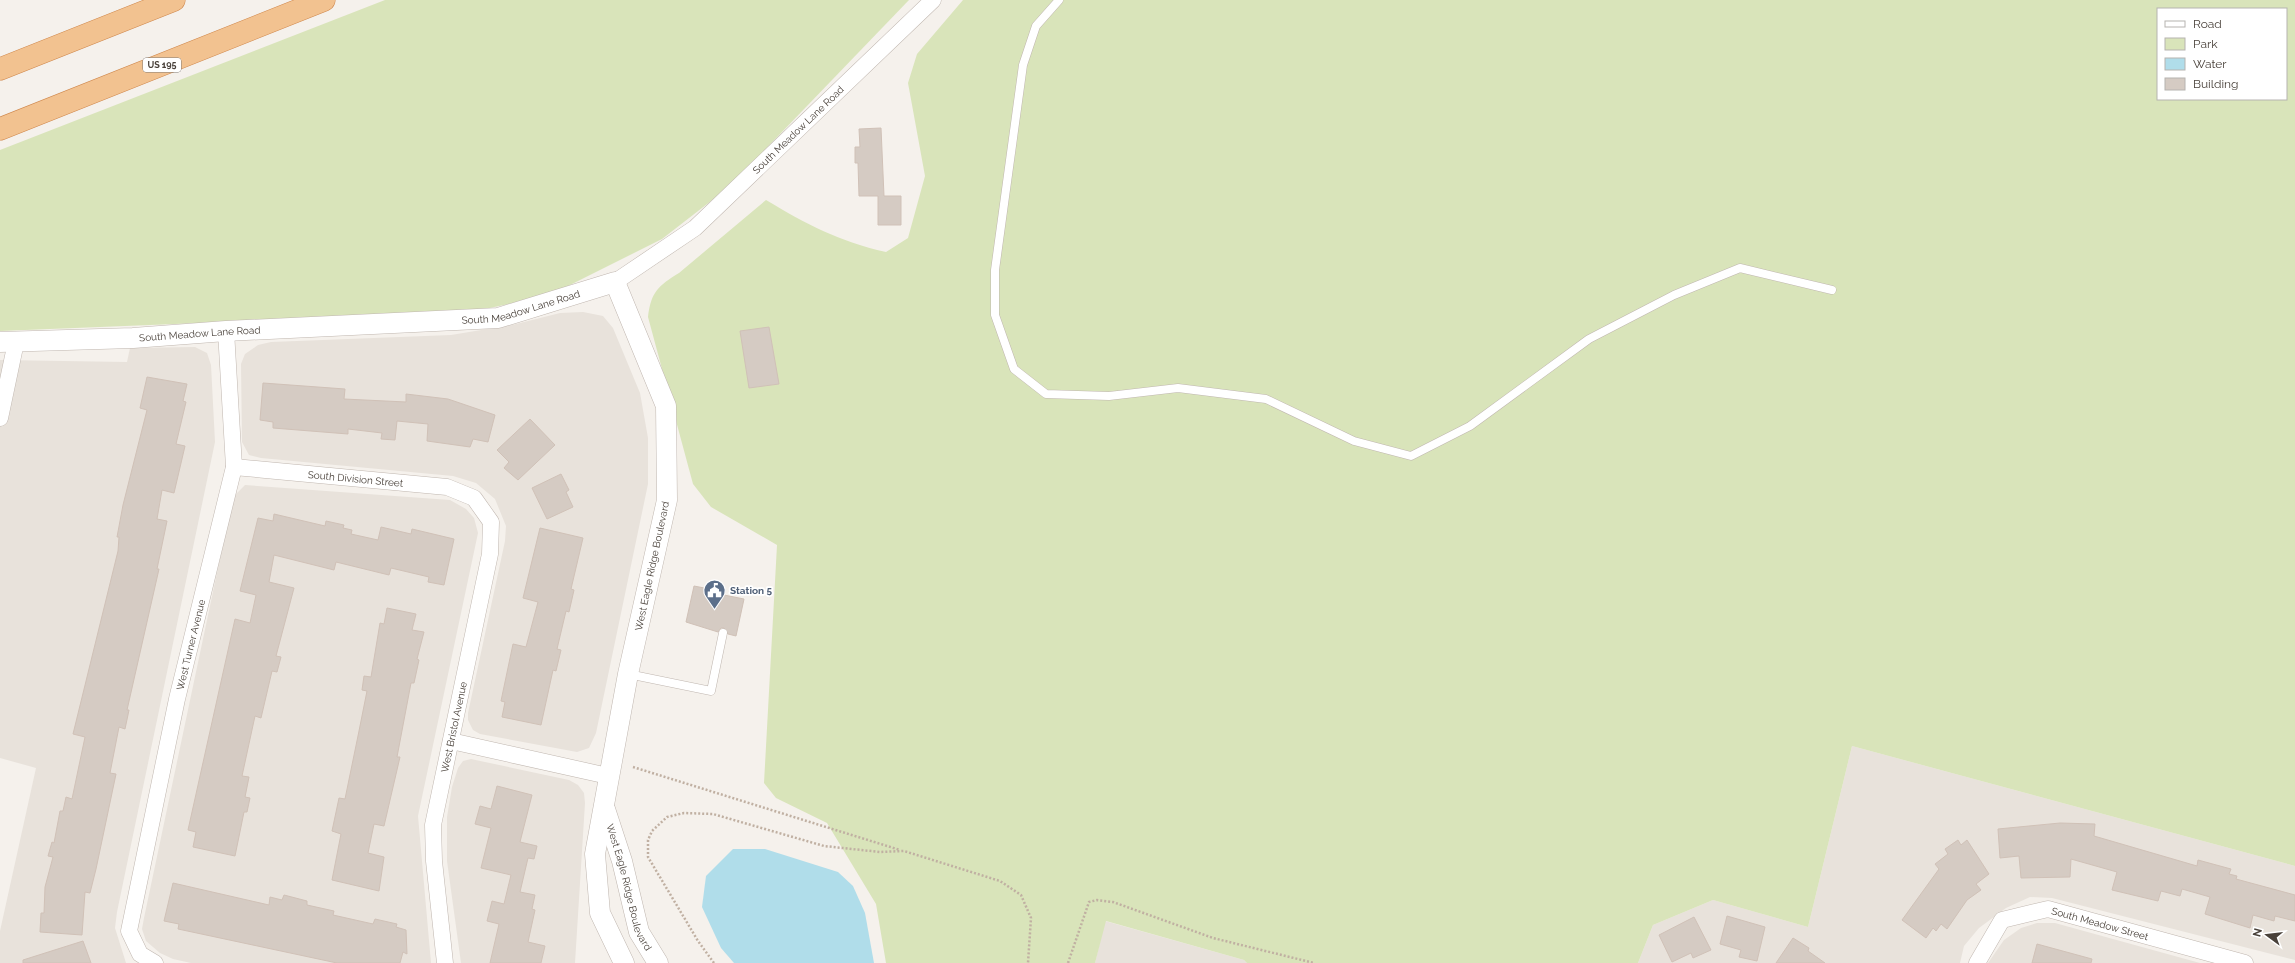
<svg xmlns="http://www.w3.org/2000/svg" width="2295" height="963" font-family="Raleway,sans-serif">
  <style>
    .residential { fill: #e8e2db }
    .green { fill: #d9e4ba; fill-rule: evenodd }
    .water { fill: #b0ddea }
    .building { fill: #d5cbc3; stroke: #d0c1b7 }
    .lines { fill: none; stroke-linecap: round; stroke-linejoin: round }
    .service-casing { stroke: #c0b7b0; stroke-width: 9 }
    .minor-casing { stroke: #c0b7b0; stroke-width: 17 }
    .tertiary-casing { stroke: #c0b7b0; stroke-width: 21 }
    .trunk-casing { stroke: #cf874c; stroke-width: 23 }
    .path { stroke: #c0b0a2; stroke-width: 2.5; stroke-dasharray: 2 2; stroke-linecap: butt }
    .service { stroke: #fff; stroke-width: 8 }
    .minor { stroke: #fff; stroke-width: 16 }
    .tertiary { stroke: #fff; stroke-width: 20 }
    .trunk { stroke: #f2c290; stroke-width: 22 }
    .labels { text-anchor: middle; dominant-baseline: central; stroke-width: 3.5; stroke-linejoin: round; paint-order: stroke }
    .shield { fill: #fff; stroke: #807a75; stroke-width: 1 }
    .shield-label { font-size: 9px; font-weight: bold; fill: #49413a }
    .street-label { font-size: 10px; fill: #49413a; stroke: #fff }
    .service-label { font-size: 10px; font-weight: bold; fill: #4e5e75; stroke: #fff; text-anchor: start }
  </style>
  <rect width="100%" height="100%" fill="#f5f1ec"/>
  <g class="residential">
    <path d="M583,312L603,316L613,328L640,393L648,438V484L596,733L589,748L577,752L480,734L473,730L468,720V713L505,541L506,526L495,499L476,483L453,476L261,458L249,455L242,442L241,364L245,354L258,345L271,342L451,335L512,325L560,313Z"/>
    <path d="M195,347L207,353L211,365L215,442L117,912L115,928L126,963H0V931L36,768L0,758V360L127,362L130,348Z"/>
    <path d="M245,485L450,500L466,509L474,518L478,533L418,816L431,963H191L173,959L160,953L146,941L142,929L144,918L233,497Z"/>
    <path d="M1852,746L2295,866V960L2052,898L2030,897L2006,908L1979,928L1964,946L1960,963H1638L1653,925L1713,900L1808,927Z"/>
    <path d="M471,759L569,780L578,785L584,793L585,803L575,963H461L447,861V817L452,787L458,768L463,761Z"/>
    <path d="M1105,921L1244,960L1247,963H1095Z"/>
    <path d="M2037,923H2055L2200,963H1988L2004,940L2021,928Z"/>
  </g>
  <g class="green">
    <path d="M385,0H909L729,187L662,239L566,287L513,303L470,312L0,331V150Z"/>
    <path d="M963,0H2295V866L1852,746L1808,927L1713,900L1653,925L1638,963H1247L1244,960L1106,921L1095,963H886L876,904L827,823L776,798L764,783L777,545L711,507L693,484L648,317C651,292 658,286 679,273L766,200C808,225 838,241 886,252L908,238L925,176L908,83L917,54ZM2158,9H2286V99H2158Z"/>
  </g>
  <path class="water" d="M733,849H765L838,872L853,886L865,913L874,963H734L721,948L702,907L706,876Z"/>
  <g class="building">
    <path d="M881,128L884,196H901V225H878V196H859L858,163H855V147H860L859,129Z"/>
    <path d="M769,327L779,384L749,388L740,331Z"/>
    <path d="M147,377L187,384L183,401L186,402L176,444L185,446L174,493L162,490L157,519L167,521L157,569H159L127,710H129L125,729L119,727L110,773L116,774L96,869L90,893L85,892L82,935L40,932L41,913H44L45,887L53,857L48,856L52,842L54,843L60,811H63L66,797L72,799L85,737L73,734L118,551L119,537H117L123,505L147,410L140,408Z"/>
    <path d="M263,383L345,389L344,399L406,402V394L448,399L495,415L488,442L473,439L470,447L427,441L428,424L397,421L395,440L381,439L382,433L348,429V434L273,428V422L260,420Z"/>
    <path d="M530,419L555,445L518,480L504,468L509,462L497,450Z"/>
    <path d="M561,474L569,490L566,492L573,507L547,519L532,488Z"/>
    <path d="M274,514L325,526L326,521L344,525L343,528L352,530L351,534L378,540L381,527L411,534L412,529L454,539L444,585L428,582L429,577L391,568L389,575L336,562L334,570L274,555L269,582L294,588L276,656L281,657L277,672L272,671L261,718L255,716L242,776L249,777L245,797L250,798L247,812H244L235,856L193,847L196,832L188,830L235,619L250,623L256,595L240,591L258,518L273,521Z"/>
    <path d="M540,528L583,538L571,589L574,590L569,612L566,611L557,649L561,650L556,671L553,670L541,725L502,717L505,702L501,701L513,644L526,647L538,602L523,598Z"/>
    <path d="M694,586L725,592L724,595L744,599L736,636L728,634L724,628H721L718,632L686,622Z"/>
    <path d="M387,608L416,614L412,630L424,632L417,659L419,660L414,683H411L397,757H400L384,826L374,824L368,853L384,857L379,891L332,880L341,834L332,831L339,798L345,799L359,731L367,691L362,690L364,676L371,677L380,623L384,624Z"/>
    <path d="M497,786L532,795L520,842L537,846L534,859L528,858L520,892L535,895L532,909L535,910L528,942L545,946L541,963H490L499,924L487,921L492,901L504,904L511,875L481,868L491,828L475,824L480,806L491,809Z"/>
    <path d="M2060,823L2095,824L2094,836L2197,866L2198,860L2231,869L2229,874L2237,876L2236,879L2295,895V921L2275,916L2274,921L2253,915L2250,928L2205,914L2210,897L2182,889L2180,896L2161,891L2158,901L2112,890L2117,872L2071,859L2070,877L2021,878L2019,856L2000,858L1998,829Z"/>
    <path d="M1958,840L1961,845L1967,840L1989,874L1976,884L1981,890L1967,900L1947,929L1941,924L1936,931L1933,928L1926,938L1902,920L1939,869L1935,864L1948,854L1945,849Z"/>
    <path d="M173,883L269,905L270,897L282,900L284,895L307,901V905L334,911L333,915L373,924L375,919L397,924L396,927L406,930L407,954L403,952L400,963H337L178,929L179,924L164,921Z"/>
    <path d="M1727,916L1765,927L1757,961L1739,957L1741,950L1720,944Z"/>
    <path d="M1694,917L1711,950L1693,958L1691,953L1672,962L1659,935Z"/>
    <path d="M1793,938L1809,948L1808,951L1825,963H1776Z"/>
    <path d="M83,941L91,963H23V960Z"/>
    <path d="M2037,944L2092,959L2091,963H2032Z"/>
  </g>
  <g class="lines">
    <defs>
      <g id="service">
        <path d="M1059,0L1036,26L1023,65L995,270V315L1014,369L1046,394L1109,396L1178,388L1266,399L1354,441L1411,456L1470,426L1589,339L1674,295L1740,268L1832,290"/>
        <path d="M628,674L711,691L723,633"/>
      </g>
      <g id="minor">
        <path id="s1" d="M615,282L695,228L933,0"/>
        <path d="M0,418L16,342"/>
        <path id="s2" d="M234,467L447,487L474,498L491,522L490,554L433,825L434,861L445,963"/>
        <path d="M451,741L608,776"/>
        <path id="s3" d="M155,963L140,954L129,931L177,699L234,467L226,331"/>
        <path id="s4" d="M1977,963L2002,920L2048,909L2245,963"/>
      </g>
      <g id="tertiary">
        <path id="s5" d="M0,342L133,338L226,331L498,318L615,282L666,406L667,500L628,674L595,854L600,913L624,963"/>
        <path id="s6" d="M605,809L622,861L639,932L658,963"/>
      </g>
      <g id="trunk">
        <path d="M0,69L174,0"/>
        <path d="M0,129L324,0"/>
      </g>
    </defs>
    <use href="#service" class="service-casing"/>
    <use href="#minor" class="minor-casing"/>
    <use href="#tertiary" class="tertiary-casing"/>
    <use href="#trunk" class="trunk-casing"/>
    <g class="path">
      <path d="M633,767L900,850"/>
      <path d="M714,963L698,941L648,857V840L652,831L667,817L684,813L713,814L824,846L880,852L904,851L1000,881L1021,895L1031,918L1028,963"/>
      <path d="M1068,963L1089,902L1097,900L1113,902L1213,938L1314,963"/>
    </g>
    <use href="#service" class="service"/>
    <use href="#minor" class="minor"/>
    <use href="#tertiary" class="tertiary"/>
    <use href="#trunk" class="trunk"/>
  </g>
  <defs>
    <symbol id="civic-pin" viewBox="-11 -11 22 30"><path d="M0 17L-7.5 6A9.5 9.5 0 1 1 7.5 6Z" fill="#5c6f8a" stroke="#fff"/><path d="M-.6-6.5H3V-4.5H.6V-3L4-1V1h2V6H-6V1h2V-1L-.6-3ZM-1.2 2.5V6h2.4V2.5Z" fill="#fff"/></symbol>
  </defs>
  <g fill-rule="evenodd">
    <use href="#civic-pin" x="702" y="578" width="25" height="34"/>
  </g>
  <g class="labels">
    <rect class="shield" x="143" y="58" width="38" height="14" rx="3"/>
    <g class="shield-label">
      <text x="162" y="65">US 195</text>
    </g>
    <g class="street-label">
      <text stroke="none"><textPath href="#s1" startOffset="239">South Meadow Lane Road</textPath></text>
      <text stroke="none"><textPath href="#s5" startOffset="523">South Meadow Lane Road</textPath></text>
      <text stroke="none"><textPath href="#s5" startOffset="200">South Meadow Lane Road</textPath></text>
      <text stroke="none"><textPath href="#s2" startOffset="122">South Division Street</textPath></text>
      <text transform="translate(652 566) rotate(-78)">West Eagle Ridge Boulevard</text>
      <text stroke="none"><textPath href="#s3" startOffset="336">West Turner Avenue</textPath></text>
      <text transform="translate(454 727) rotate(-78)">West Bristol Avenue</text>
      <text stroke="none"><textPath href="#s6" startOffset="82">West Eagle Ridge Boulevard</textPath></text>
      <text stroke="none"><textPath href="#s4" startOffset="151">South Meadow Street</textPath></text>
    </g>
    <g class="service-label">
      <text x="730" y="590">Station 5</text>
    </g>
  </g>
  <rect x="2157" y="8" width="130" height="92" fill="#ffffff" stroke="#b6b3b0"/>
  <rect x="2165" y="21" width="20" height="6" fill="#ffffff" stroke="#b6b3b0"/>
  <text x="2193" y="28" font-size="12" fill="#49413a">Road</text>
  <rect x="2165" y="38" width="20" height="12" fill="#d9e4ba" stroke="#b6b3b0"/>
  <text x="2193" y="48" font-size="12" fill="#49413a">Park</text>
  <rect x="2165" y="58" width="20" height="12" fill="#b0ddea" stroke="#b6b3b0"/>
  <text x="2193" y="68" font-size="12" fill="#49413a">Water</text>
  <rect x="2165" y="78" width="20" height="12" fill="#d5cbc3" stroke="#b6b3b0"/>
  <text x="2193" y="88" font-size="12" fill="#49413a">Building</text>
  <g transform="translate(2267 935) rotate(285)" stroke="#ffffff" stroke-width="3" paint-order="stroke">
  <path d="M0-3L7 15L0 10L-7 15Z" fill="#49413a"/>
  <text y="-6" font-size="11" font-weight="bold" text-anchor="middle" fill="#49413a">N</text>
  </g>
</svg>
